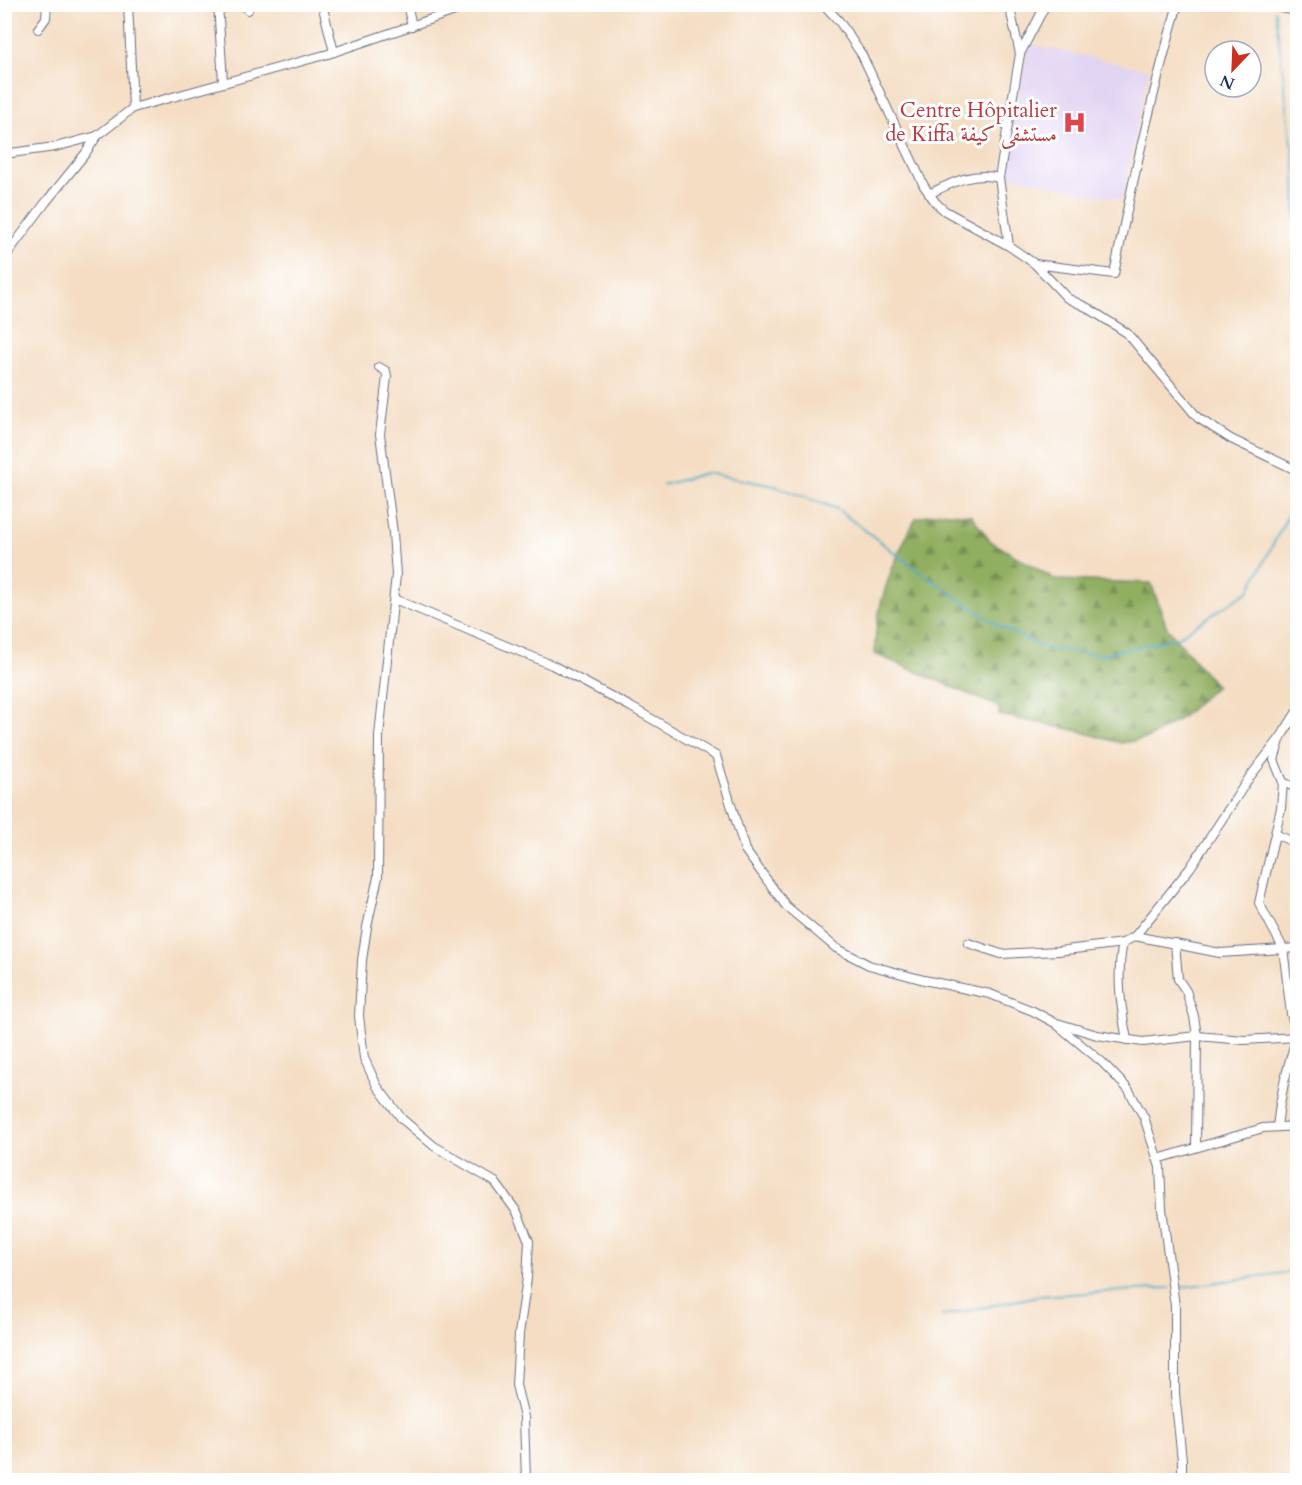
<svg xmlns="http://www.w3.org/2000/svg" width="1302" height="1485" font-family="Cardo,Amiri,serif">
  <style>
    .built { fill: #e2d4f3 }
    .forest { fill: url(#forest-firs); stroke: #566f60; stroke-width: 1.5 }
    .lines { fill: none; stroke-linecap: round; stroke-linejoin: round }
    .stream { stroke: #42a8c2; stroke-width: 2 }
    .minor-casing { stroke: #676c81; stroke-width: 10 }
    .minor { stroke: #fff; stroke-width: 8 }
    .labels { text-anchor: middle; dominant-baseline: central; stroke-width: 6; stroke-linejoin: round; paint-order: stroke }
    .health-label { font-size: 21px; fill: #be3a42; stroke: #fff; text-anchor: end }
  </style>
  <defs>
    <pattern id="forest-firs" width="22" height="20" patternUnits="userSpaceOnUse" patternTransform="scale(1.5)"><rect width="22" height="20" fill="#91af61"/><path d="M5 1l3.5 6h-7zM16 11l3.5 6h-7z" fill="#768f53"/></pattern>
  </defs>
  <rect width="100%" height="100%" fill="#fff"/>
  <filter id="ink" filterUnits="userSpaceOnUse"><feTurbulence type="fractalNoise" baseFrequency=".0167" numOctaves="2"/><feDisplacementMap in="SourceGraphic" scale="12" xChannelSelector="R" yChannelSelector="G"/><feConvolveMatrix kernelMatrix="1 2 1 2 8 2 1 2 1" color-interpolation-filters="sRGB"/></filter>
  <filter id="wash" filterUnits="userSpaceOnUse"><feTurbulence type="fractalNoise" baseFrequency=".008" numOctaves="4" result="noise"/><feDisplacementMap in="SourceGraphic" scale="24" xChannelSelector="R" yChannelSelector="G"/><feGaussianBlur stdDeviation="1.35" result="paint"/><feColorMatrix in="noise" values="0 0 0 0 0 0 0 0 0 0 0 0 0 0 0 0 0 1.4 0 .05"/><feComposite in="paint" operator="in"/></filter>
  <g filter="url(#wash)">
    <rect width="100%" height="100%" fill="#f4ddc3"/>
    <path class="built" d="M1029,44L1149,70L1122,200L1001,174Z"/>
    <path class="forest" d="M940,512L971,515L990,541L1056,580L1151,583L1167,628L1216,686L1181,718L1149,738L1121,743L1079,731L999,715V707L875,654C874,606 894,559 916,518Z"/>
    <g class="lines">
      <g class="stream">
        <path d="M1275,10L1295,169L1296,230L1291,311L1292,366L1298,397"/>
        <path d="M663,485L706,473L775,486L837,509L915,568L996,624L1041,647L1099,655L1176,638L1249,591L1286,519L1298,490"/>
        <path d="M1176,1288L1298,1271"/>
        <path d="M942,1316L1038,1296L1170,1288"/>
      </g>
    </g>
  </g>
  <g filter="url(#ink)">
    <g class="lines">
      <defs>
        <g id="minor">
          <path d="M128,4L133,108"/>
          <path d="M218,4L223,82"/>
          <path d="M245,4L248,10"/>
          <path d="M322,4L334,52"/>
          <path d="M407,4L412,26"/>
          <path d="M823,4L839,21L862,55L924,186L936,203L945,211L1009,246L1035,264L1067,298L1088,308L1127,333L1198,418L1231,439L1298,471"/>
          <path d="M1009,4L1020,54"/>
          <path d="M1257,4L1298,11"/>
          <path d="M38,29L46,18L47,4"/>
          <path d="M4,154L55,147L97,136L133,108L328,54L458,10L486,4"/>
          <path d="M929,194C951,183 973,171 999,178"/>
          <path d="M1009,246L999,178L1020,54L1046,4"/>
          <path d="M4,258L46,202L85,154L97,136"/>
          <path d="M1035,264L1114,274C1132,183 1152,93 1178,4"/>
          <path d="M379,367L386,371L387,377L380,434L393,533L396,575L379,736L378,877L367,927L362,960L359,1016L364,1058L377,1086L402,1119L434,1146L495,1182L517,1212L529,1241L527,1278L519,1334L516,1385L524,1417L526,1480"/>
          <path d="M394,599L552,665L631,707L716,756L745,850L786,906L836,948L869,965L924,980L990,994L1033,1011L1055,1023L1102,1062L1128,1089L1144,1117L1160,1167L1162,1209L1175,1306V1394L1182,1460V1480"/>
          <path d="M1281,737L1274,760L1283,782L1281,808L1259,903L1283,948L1291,1014L1298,1037"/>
          <path d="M1283,782L1298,789"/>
          <path d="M1275,834L1298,844"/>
          <path d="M1135,936L1190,868L1249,778L1281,737L1298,710"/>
          <path d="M968,943L1001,954L1058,951L1123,943L1135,936L1220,953L1298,948"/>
          <path d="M1123,943C1116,975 1121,1007 1127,1040"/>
          <path d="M1175,943L1178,979L1186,991L1194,1016L1197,1036L1196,1147"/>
          <path d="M1057,1023L1097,1035L1143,1042L1197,1036L1244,1040L1297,1037C1287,1066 1280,1096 1277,1127"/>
          <path d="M1158,1159L1263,1128L1298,1126"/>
        </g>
      </defs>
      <use href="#minor" class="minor-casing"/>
      <use href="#minor" class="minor"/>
    </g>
  </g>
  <defs>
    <symbol id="hospital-bare" viewBox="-9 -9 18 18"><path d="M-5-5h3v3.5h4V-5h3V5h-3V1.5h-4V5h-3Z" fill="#e0444e" stroke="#fff" stroke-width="2.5" paint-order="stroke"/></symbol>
  </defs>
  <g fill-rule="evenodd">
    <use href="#hospital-bare" x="1058" y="106" width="33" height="33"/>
  </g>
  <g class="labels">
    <g class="health-label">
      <text x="1057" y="110">Centre Hôpitalier<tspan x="1057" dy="24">de Kiffa مستشفى كيفة</tspan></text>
    </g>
  </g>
  <rect width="1302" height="1485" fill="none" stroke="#fff" stroke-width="24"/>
  <g transform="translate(1233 69) rotate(203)"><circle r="28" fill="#ffffff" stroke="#a4acbf" stroke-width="1.5"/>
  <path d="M0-4.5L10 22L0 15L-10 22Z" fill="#c8321e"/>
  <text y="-9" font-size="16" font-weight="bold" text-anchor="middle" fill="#1b2f5e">N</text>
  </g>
</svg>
